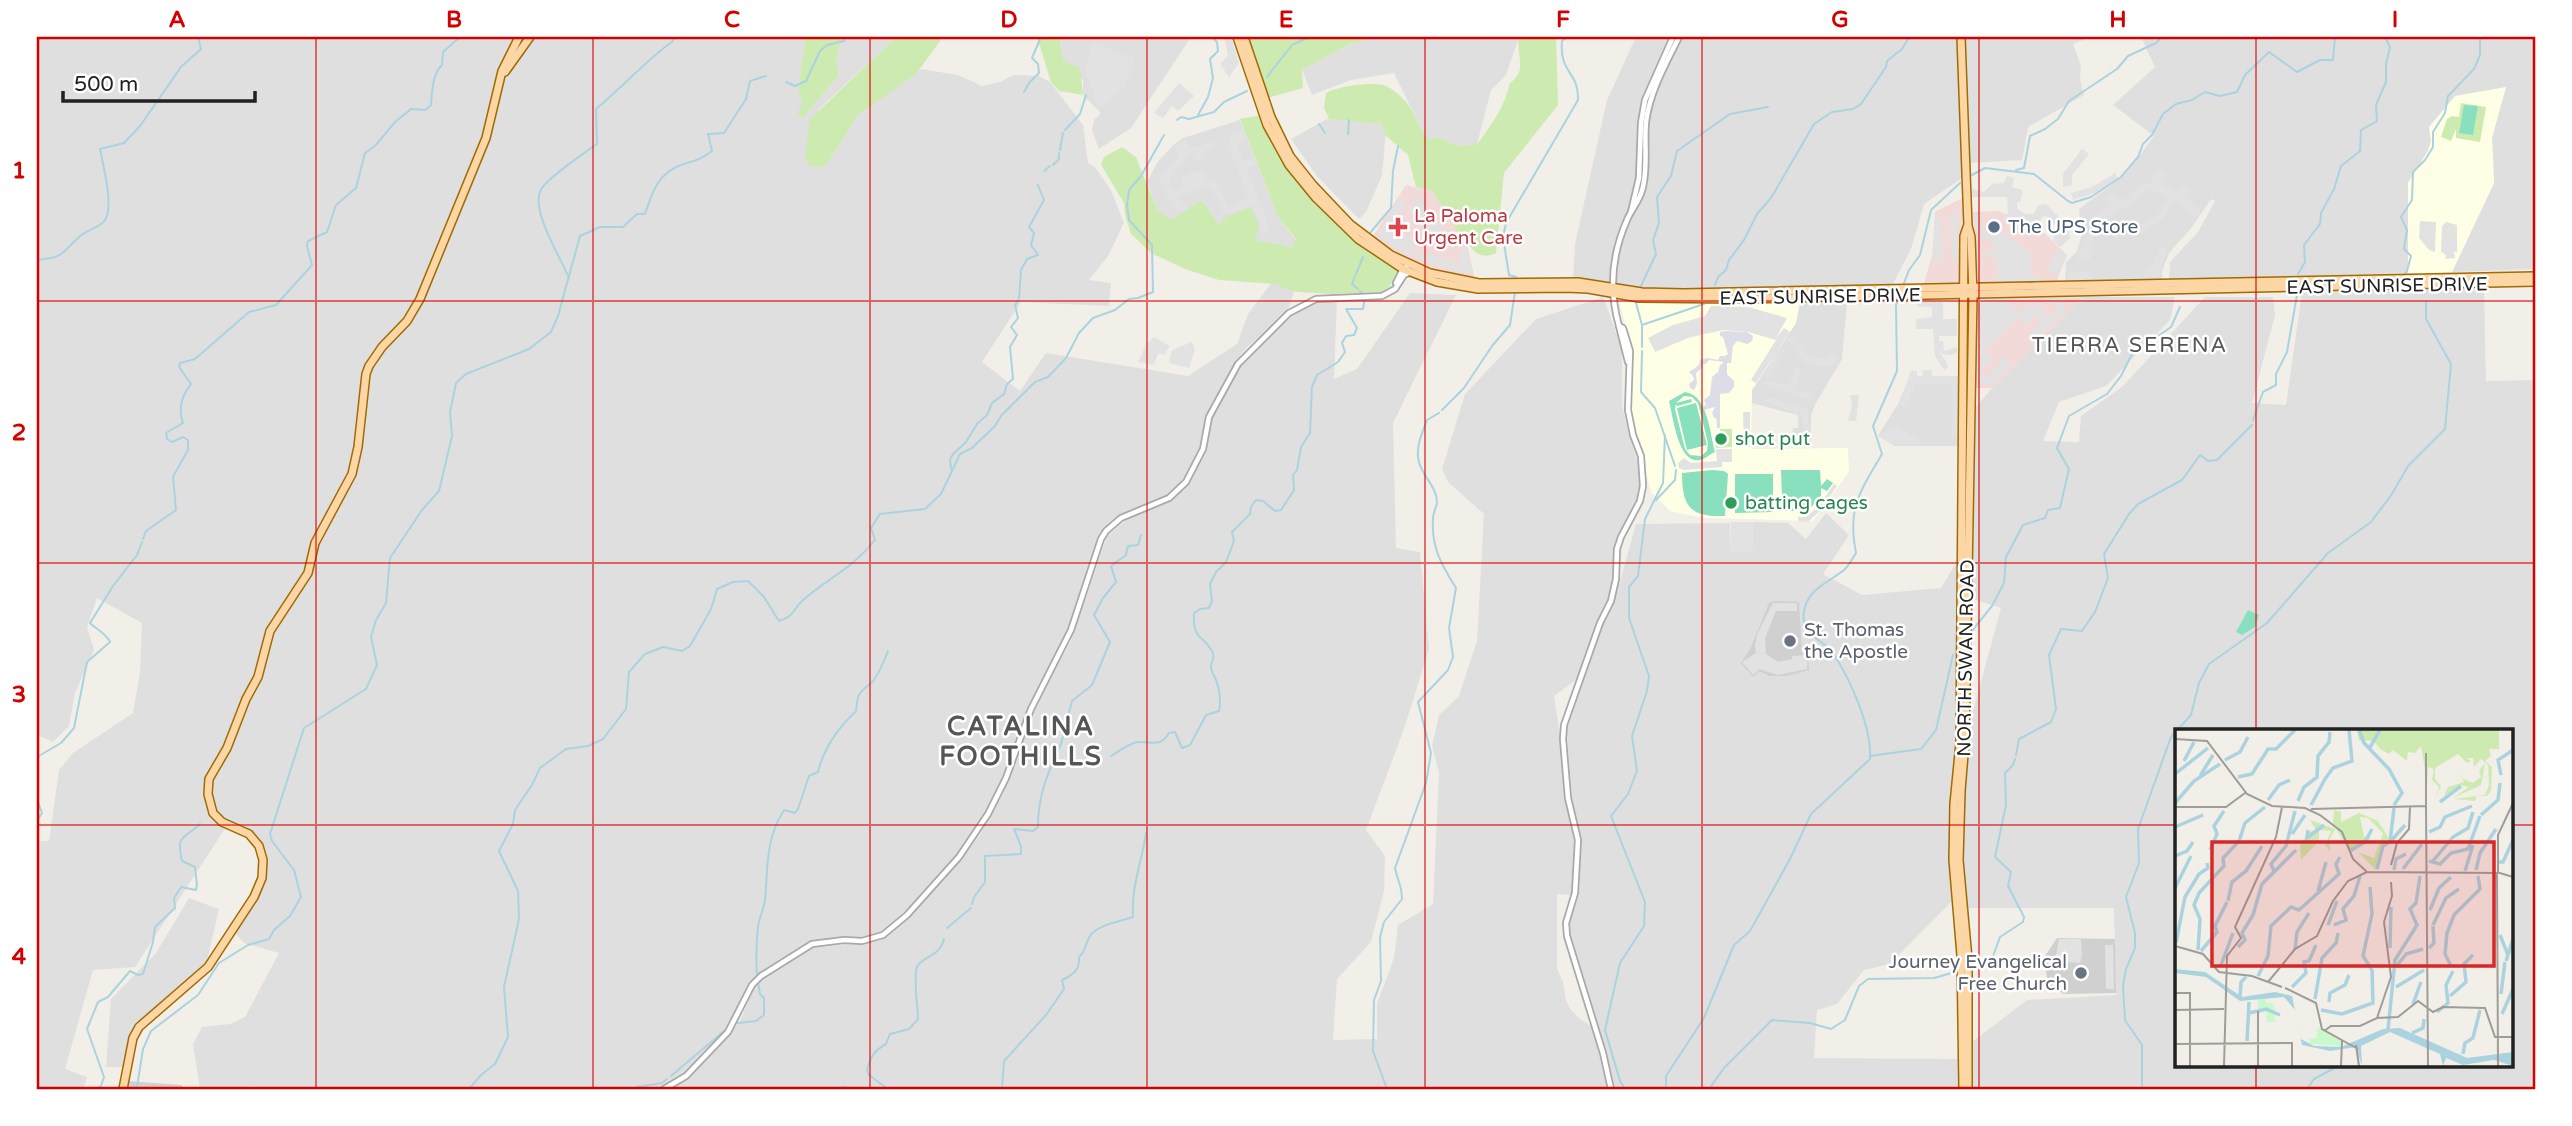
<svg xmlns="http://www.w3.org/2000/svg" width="2572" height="1126" font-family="'Varela Round',sans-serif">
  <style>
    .residential { fill: #e0dfdf; fill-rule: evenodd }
    .commercial { fill: #f2dad9 }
    .education { fill: #ffffe5 }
    .religious { fill: #d0d0d0 }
    .grass { fill: #cdebb0 }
    .pitch { fill: #88e0be; fill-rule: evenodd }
    .parking { fill: #e2e2e2 }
    .plaza { fill: #dddde8 }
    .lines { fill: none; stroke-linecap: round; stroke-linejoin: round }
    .stream { stroke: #aad3df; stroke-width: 2 }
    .minor-casing { stroke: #a9a9a9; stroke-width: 8 }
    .major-casing { stroke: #a06b00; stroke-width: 10 }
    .minor { stroke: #fff; stroke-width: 4.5 }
    .major { stroke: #fcd6a4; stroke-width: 7 }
    .grid { fill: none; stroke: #d40000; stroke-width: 2; stroke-opacity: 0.55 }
    .health-dot { fill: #e0444e; stroke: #fff; stroke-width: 2.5 }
    .service-dot { fill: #5c6f8a; stroke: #fff; stroke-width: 2.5 }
    .leisure-dot { fill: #2e9e5b; stroke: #fff; stroke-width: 2.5 }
    .worship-dot { fill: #6b7280; stroke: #fff; stroke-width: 2.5 }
    .labels { text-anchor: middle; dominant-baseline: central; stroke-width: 5; stroke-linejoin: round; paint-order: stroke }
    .health-label { font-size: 19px; fill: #be3a42; stroke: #fff; text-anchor: start }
    .service-label { font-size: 19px; fill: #4e5e75; stroke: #fff; text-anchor: start }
    .street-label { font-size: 19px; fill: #222; stroke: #fff }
    .leisure-label { font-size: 19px; fill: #27864d; stroke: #fff; text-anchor: start }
    .worship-label { font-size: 19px; fill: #5b616d; stroke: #fff; text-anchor: start }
    .neighbourhood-label { font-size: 21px; letter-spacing: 2px; fill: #555; stroke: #fff }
    .district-label { font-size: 26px; font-weight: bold; letter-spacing: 2px; fill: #555; stroke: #fff }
    .inset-river { fill: none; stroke: #aad3df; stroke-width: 3.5 }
    .inset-road { fill: none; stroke: #9f9d99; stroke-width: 2 }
    .view { fill: #d62828; fill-opacity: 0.15; stroke: #d62828; stroke-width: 3.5 }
    .inset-edge { fill: none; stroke: #222; stroke-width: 3.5 }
    .neatline { fill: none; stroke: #d40000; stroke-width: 2.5 }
    .grid-label { font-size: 23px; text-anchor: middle; font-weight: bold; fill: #d40000 }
  </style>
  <rect width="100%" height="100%" fill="#f2efe9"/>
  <g class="residential">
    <path d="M37,37H516L501,68L482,143L415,302L401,325L374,353L364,371L354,459L349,474L313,542L302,578L263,640L258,670L234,726L206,778L205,790L208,812L213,819L226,827L135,967L93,970L65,1069L87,1077L83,1089H37V841H49L59,770L73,753L133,713L140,672L142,623L97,598L87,627L94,650L75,693L69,726L53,742L37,735Z"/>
    <path d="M533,37H805L798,93L803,103V118L839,75L836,61L842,37H896L819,109L811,167L820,168L828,163L858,115L921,69L958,75L982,86L1000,82L1014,75L1039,76L1050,82L1083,125L1088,163L1095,167L1111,190L1124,223L1108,256L1089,280L1111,283L1109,306L1021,302L982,362L1020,391L1046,353L1188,376L1237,344L1248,314L1272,282H1297L1289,307L1273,327L1247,347L1235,362L1208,414L1198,452L1182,482L1172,493L1156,501L1113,519L1101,532L1062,646L1028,709L996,794L976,829L944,871L884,932L869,938L826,939L810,943L762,972L750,985L727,1031L676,1081L658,1089H254L250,1086L247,1089H200L193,1044L202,1027L230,1024L245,1017L279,953L244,943L234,932L258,895L265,876L260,842L256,836L248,830L221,817L214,808L211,795L212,777L237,731L270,638L297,596L319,544L359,466L373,362L401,333L419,308L490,132L504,78Z"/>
    <path d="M1061,37H1191L1131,128L1099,149L1092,130L1094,120L1101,113L1083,95V80L1064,61L1060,47Z"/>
    <path d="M1370,37H1519L1506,75L1491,90L1477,144L1459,146L1436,137L1430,140L1425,136L1394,73L1351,80L1312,95L1302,70L1350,44L1366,40Z"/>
    <path d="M1636,37H1957L1962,178L1924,204L1911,249L1891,288L1658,290L1573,280L1575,244L1607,100Z"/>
    <path d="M1965,37H2090L2073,44L2081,66L2080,79L2084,95L2028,127L2022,160L1969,163Z"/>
    <path d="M2141,37H2535V269L2452,272L2494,183L2492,138L2505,87L2431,142L2428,151L2408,183V273L2169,280L2170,262L2198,232L2215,201L2211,199L2192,227L2169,253L2162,271V280L2065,281L2066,262L2077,251L2082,234L2079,209L2125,175L2154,136L2113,105L2155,67Z"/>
    <path d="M1327,119L1382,123L1386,130L1382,175L1366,212L1359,219L1317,176L1291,139Z"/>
    <path d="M1240,120L1278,217L1296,240L1291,248L1281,244L1256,241L1219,225L1202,200L1171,221L1157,209L1147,182L1157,163L1173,145L1183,138Z"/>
    <path d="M2468,289L2484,292L2486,381L2535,380V1089H1972V1042L2027,1000L2116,995L2114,908H1965L1962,846L1966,772L1973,711L2001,608L1970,598L1975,408L1992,388L2083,297H2175L2170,320L2106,386L2059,402L2043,441L2079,442L2081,416L2122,387L2205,297H2273L2275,315L2252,403L2286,405L2302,292ZM2176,730H2511V1065H2176Z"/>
    <path d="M1410,293L1456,295L1393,423L1396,548L1420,552L1429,649L1404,729L1366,830L1385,856L1384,891L1371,942L1337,979L1333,1040L1377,1039V1004L1394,958L1398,925L1433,904L1439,773L1432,746L1439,715L1459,696L1477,641L1484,514L1448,482L1442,469L1465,394L1536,319L1603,297L1622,349V405L1628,432L1639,466L1640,486L1635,506L1618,538L1610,595L1577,679L1554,696L1563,755L1565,799L1576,848L1572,895L1557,894V969L1563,982L1566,1000L1570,1009L1581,1020L1591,1026L1603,1060L1608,1089H669L689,1076L731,1033L741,1019L753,990L762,979L813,948L878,941L895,930L957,864L980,835L1003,794L1036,704L1071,641L1107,536L1130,517L1168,502L1189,483L1207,448L1211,420L1245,359L1303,306L1315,302L1337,299L1334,379L1357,369Z"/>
    <path d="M1800,302H1847L1842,359L1816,403L1811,415V441H1792L1793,428H1798V415L1751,403L1752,390L1796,322Z"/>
    <path d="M1910,376H1962V446H1895L1878,436L1898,404Z"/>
    <path d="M1826,513L1849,535L1823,574L1862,595L1941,588L1954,566L1960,567L1956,750L1951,797L1950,861L1953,900L1890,964L1864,970L1837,1004L1817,1010L1814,1058L1959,1059L1960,1089H1615L1600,1030L1569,930V917L1578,898L1581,852L1580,836L1573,810L1567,734L1568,723L1590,656L1617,592L1636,524L1730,523V552L1752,551L1753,522L1788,523L1806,539Z"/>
    <path d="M189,898L219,909L206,965L135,1027L127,1047L125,1067H106L111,999L156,953Z"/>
  </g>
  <g class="commercial">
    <path d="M1406,185L1432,191L1468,248L1475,281L1445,275L1415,264L1371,239Z"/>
    <path d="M1963,198L1961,285L1923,287L1933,252L1935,212Z"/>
    <path d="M1999,211L2024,223H2034L2067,255L2061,266L2057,283H1978L1973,212Z"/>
    <path d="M2083,297L1992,388H1974L1976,307L1985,299Z"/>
  </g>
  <g class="education">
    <path d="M2506,87L2492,138L2494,183L2452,272L2408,273V183L2428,151L2431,142L2429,127L2455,96Z"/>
    <path d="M1619,300L1707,304L1800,302L1796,323L1752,390L1751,449L1848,448L1849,472L1813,521L1704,518L1670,511L1651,492L1630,408L1633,355Z"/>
  </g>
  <g class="religious">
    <path d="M1773,601L1799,602L1802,653L1808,654L1809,670L1787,676H1769L1759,671L1753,677L1741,663L1751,647L1769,603Z"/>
    <path d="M2057,938L2115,939L2116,993L2064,994L2049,986L2043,959Z"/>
    <path d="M127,1081L182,1085V1089H126Z"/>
  </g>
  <g class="grass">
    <path d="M805,37H842L836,61L839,75L803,118L797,113L803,103L798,93Z"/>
    <path d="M896,37H943L916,74L858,115L828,163L820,168L811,167L805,159L810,119Z"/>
    <path d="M1037,37H1061L1060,47L1064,61L1080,68L1083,95L1059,91L1051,82Z"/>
    <path d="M1246,37H1370L1366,40L1350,44L1302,70L1303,88L1267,98Z"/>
    <path d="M1519,37H1556L1558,105L1504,173L1496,253C1482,260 1471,253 1467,238L1457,231L1432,191L1416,187L1408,155L1385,135L1382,124L1329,119L1324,108L1326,93C1338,86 1373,81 1386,86C1392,88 1407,101 1410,107C1417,118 1420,131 1430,140L1436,137L1459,146L1477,144C1491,126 1505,106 1510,83C1529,70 1515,54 1519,37Z"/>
    <path d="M2461,103L2486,107L2480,142L2456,138V129L2451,141L2441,137L2447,119L2452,116L2459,117Z"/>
    <path d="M1261,115L1346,228L1400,271L1389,287L1382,292L1332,294L1297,292L1274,284L1219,280L1185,269L1151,253L1131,234L1125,215L1124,203L1101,165L1104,157L1122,147L1136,157L1157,209L1171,220L1202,200L1219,225L1226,217L1251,207L1259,226L1256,241L1281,244L1291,248L1296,239L1278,217L1240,119Z"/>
    <path d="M1720,429H1732V447L1716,448L1713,436H1720Z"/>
  </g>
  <g class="pitch">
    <path d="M2464,105L2478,106L2473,135L2459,133Z"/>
    <path d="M1685,392C1708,395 1710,434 1715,452C1709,454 1706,459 1700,460C1678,465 1673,416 1669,401ZM1684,396L1692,397L1698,403L1708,443L1707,451L1701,456L1690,455L1685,449L1675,409L1676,404L1677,406L1692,402L1691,399L1676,403Z"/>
    <path d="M1696,403L1707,445L1687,450L1677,408Z"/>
    <path d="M1712,470L1724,471L1728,474L1725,516C1691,517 1682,508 1682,473Z"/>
    <path d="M1781,470H1820L1821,486L1827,479L1833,483L1827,491L1821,488V496L1808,511H1784L1782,499Z"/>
    <path d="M1735,474H1773V512L1735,513Z"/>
    <path d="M2248,610L2259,615L2255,627L2242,635L2236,632Z"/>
  </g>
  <g class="parking">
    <path d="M1224,37H1231L1239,63L1229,77L1220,64L1228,55Z"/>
    <path d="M1092,43L1135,58L1125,87L1100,108L1093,100L1095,94L1086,76L1085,69L1089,58L1087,57Z"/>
    <path d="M1179,83L1194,96L1178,111L1172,106L1163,118L1154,113Z"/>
    <path d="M1243,129L1247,138L1237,143L1244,162L1254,159L1256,164L1247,168L1270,229L1267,232L1262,230L1252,205L1228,215L1224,213L1212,189L1201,188L1177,198L1188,207L1181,213L1173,208L1160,182V178L1179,155L1174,146L1186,140L1190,148L1213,141L1216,148L1204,150L1206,158L1197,162L1193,155L1186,159L1169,180L1174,191L1184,187L1180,178L1192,172H1206V180L1213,181L1219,186L1228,206L1248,197L1227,143L1231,141L1230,134Z"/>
    <path d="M2082,149L2089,154L2072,175V185L2063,187V174Z"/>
    <path d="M2158,169L2167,173L2162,184L2178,193L2183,185L2192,190L2187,198L2202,213L2195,219L2187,209L2176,201L2163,219L2141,234L2137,228L2159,213L2170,198L2159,192L2151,190L2146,191L2129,205L2104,218L2103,224L2116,229L2114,232L2119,234L2118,239L2097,229L2099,225H2094L2095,216L2110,204L2105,197L2114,192L2119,200L2125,198L2141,185L2151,182Z"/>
    <path d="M2115,173L2118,178L2097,192L2073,200L2071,193L2092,187Z"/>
    <path d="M2007,176L2014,178L2012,187L2023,190L2020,202H2017V209L2026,214H2034L2038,205L2046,204L2067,225L2070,238L2063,245L2060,247L2053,240L2055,238L2053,236L2059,229L2045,215L2038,222H2023L2019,228L2003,220L2008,212L2007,197H1972V189L1984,192L1992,184L2004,183Z"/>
    <path d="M1419,197L1453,245L1447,249L1433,230L1426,234L1408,208L1416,203L1414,200Z"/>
    <path d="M1399,199L1406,203L1390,227L1402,237L1404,234L1417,242L1409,255L1377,237Z"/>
    <path d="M1955,210H1957L1958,260L1952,258L1950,216Z"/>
    <path d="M1974,215H1981V228L2007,235L2030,254L2031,276H2039V281L1998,282L1997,259L1988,255H1976V253L1993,252V240L1978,239Z"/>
    <path d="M1935,216L1941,218L1943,258L1932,259Z"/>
    <path d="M2420,221L2436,222L2435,252L2429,250L2419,238Z"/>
    <path d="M2446,222L2457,225V253L2454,251L2455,258L2445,259L2446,255L2441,252L2442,226Z"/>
    <path d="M2089,231L2095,235L2090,248L2093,254L2090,261L2086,258L2084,261L2077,259Z"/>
    <path d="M2161,247L2168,251L2162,262L2160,277H2143L2146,270H2150Z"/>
    <path d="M1466,248L1473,272L1463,273L1415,258L1418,251L1460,264L1459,250Z"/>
    <path d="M2060,248L2067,255L2060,273H2052L2047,269L2052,263L2051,258Z"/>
    <path d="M2091,271L2092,279L2069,280V272Z"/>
    <path d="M2050,298L2064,299L2065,311L2034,341L2028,335L2042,321L2036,315L2026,325L2018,318L1984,351L1992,359L1982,369V374L1987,378L2001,363L1999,360L2003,356L2011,364L1990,386L1982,384L1977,379V363L1983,358L1977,351L1979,305L1985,301L2005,300L2018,313L2027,305L2031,308L2037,304L2050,317L2059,307L2050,302Z"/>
    <path d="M1940,301L1943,303V319H1957V336H1939V341H1943L1944,351L1957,347V353L1951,355L1943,354L1939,351L1947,363L1948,367L1944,370L1935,356L1933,329H1916V319L1932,317V307L1917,306V302Z"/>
    <path d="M1711,306L1748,307L1787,318L1776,338L1784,328L1790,332L1779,348L1785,351L1769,378L1763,376L1773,357L1756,383L1751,380L1776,340L1748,332L1724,330L1709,333L1688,338L1655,352L1648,338L1673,325L1705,316Z"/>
    <path d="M1795,335L1807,355L1825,359L1833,355L1839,359L1833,366H1815L1803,362L1792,344H1790L1787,339Z"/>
    <path d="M1154,337L1170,346L1164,355L1158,353L1154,365L1138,362L1146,344Z"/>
    <path d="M1192,342L1195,349L1189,368L1169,363L1172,350Z"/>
    <path d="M1795,367L1801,370L1796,389L1814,395L1812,401L1762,384L1764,381L1769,383L1771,380L1789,386Z"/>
    <path d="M1923,370H1932V376H1956L1958,379L1957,438H1951L1953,412L1951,384H1916L1906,408L1899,405L1911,371H1917V376H1922Z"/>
    <path d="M1850,395H1859L1856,421H1848L1852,405Z"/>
    <path d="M1769,397L1808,409V430L1803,429V415L1767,403Z"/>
    <path d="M1743,412H1750V447H1744Z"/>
    <path d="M1890,425L1920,439V445H1896L1881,437Z"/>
    <path d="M1716,449H1732V462H1722V467L1684,470L1679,468L1678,463L1684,458L1691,463L1717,461Z"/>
    <path d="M1834,484L1837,486L1820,511L1808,522L1798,521V517H1806L1818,507Z"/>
    <path d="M1731,522H1753L1752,552H1730Z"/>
    <path d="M1773,603H1797V611H1776L1765,638L1766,654L1778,662L1792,659V656L1808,655L1807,669L1778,675L1759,669L1753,675L1742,662L1756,653L1755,645L1757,635Z"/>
    <path d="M2059,939H2081L2082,955L2080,963L2055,961Z"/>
    <path d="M2105,945H2113L2114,989H2106Z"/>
  </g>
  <path class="plaza" d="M1724,331L1747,332L1753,336L1752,341L1747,344L1737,341L1733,346L1731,363H1727V374L1734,381V387L1729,393L1720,394V428H1717L1716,418H1714L1712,413L1715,407L1704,410L1703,406L1706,405L1704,400L1710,395L1712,377L1718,372L1720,365L1724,362L1709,360L1706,364H1703L1702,368L1696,373L1697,384L1694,390L1690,388L1689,384L1694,380L1693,376L1689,372L1699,365L1700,360L1707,358L1718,360L1720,356H1725L1728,354L1723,337L1720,336V332Z"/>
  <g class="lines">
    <g class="stream">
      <path d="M1267,77L1292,45L1309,37"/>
      <path d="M786,82L795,86L806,81L820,51L827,45L844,41V37"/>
      <path d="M1024,92L1029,83L1039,73L1038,64L1032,58L1041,37"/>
      <path d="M1198,115L1208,97L1213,78L1210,59L1218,51L1217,42L1212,37"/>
      <path d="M1177,120L1181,117L1189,119L1214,112L1224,102L1247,91"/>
      <path d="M1319,124L1325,133"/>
      <path d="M1065,130L1080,114L1086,95"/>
      <path d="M1348,134L1349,120"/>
      <path d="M1060,150L1063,133"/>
      <path d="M1053,165L1059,159V153"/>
      <path d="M2016,170L2024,168L2030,136L2045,129L2058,119L2069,101L2117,69L2128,56L2156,43L2162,37"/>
      <path d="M1044,171L1050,166"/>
      <path d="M1972,175L1985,168L2034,174L2068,201L2072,203L2091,197L2121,177L2138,157L2143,144L2152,135L2163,114L2176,104L2192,100L2205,92L2220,96L2237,92L2245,75L2269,52L2297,72L2320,60H2333L2335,37"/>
      <path d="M1370,233L1391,208L1393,171L1398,146"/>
      <path d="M37,260C65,257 59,255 78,238C85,230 100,228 105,220C114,206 103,165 100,149L124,143L140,126L181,67L201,49L198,37"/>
      <path d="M1356,274L1363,257"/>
      <path d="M2298,274L2305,262L2304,245L2320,224L2321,213L2334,189L2341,166L2360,151L2361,130L2377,121L2376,105L2386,82V64L2390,47L2385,37"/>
      <path d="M2404,275L2407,271L2411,256L2404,249L2407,230L2401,217L2412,200L2413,172L2425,160L2433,147V132L2445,113L2448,96L2474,69L2480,55V37"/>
      <path d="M1355,276L1352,284L1358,289"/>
      <path d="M1516,277L1509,275L1503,237L1506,223L1578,100C1579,71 1559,74 1562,41L1567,37"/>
      <path d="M569,278C561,258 528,207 542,188C551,175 583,154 597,144L596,109C623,87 645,61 673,41L674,37"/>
      <path d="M1904,283L1909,270L1920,255L1931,210L1960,183"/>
      <path d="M1715,285L1718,277L1726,270L1729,260L1744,240L1757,214L1771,198L1814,124L1832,112L1853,109L1861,104L1886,67L1887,61L1902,49L1909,37"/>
      <path d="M1641,286L1656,254L1653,240L1659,223L1657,197L1671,176L1677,151L1730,114L1768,107"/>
      <path d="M1360,291L1365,295"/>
      <path d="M1636,303L1642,325V347"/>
      <path d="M1642,325L1704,304"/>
      <path d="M1642,351L1641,392L1655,408L1675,466"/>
      <path d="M1442,410L1464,388L1492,346L1510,325L1515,292"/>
      <path d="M2253,420L2263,392L2276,385V374L2287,352L2297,295"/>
      <path d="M951,469L950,460L953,454L966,442L977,424L987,415L992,403L1004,394L1007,384L1013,379L1010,347L1017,335L1011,327L1018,318L1015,305L1019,299L1021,270L1027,259L1038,255L1031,245L1034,233L1029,227L1044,200L1038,185"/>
      <path d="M1656,500L1675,480L1676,470"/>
      <path d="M143,539L146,531L176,510L173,477L188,450V440L183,437L172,442L167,439L166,433L183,423C178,409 182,395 191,384L179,367L180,363L195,359L249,312L276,305L312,265L307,246L308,241L327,232L336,205L356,188L365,153L375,146L395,122L411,109L425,110L431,105C432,92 432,75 442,65L443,52L459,38"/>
      <path d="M1971,632L1992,606L2004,583L2006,557L2023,525L2045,518L2048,510L2060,508L2069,469L2057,448L2069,416L2107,394L2121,376L2132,354L2171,327L2180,307"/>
      <path d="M2016,755L2019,739L2051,722L2056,709L2049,655L2061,629L2082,631L2095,612L2108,578L2104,554L2129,514L2138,504L2182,480L2200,455L2208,461L2217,460L2252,425"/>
      <path d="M1111,756C1119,751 1129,743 1138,742C1152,741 1160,748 1169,733L1175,732L1182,748L1190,745L1206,715L1219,711C1221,701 1220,692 1217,683C1216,678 1211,672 1211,667C1211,660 1216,659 1212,651C1202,633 1193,642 1194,613L1200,609L1209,608L1212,601L1210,584L1216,572L1226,562L1234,541L1232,532L1250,514L1251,507L1256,500L1263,501L1275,511L1281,510L1294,490L1293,475L1297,470L1301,447L1310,433L1312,387L1317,375L1338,362L1345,352L1342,343L1346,336L1354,335L1357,328L1346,309H1363L1365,298"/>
      <path d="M1870,756L1921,749L1936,730L1953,655"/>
      <path d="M37,757L61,743L74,728L87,662L110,642C106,633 97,630 90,623L113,586L137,555L142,542"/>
      <path d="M1054,759L1061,744L1072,701L1092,685L1110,642L1094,615L1103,598L1116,582L1111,566L1126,555L1128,546L1138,545L1141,535"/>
      <path d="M37,799L42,813L37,821"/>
      <path d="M972,904L974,897L985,882V856L1021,854V846L1014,829L1033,831L1038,827C1038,803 1043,786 1052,764"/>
      <path d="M947,928L971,908"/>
      <path d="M1970,967L1992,959L2000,937L2023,922L2024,917L2008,886L2011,872L1995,857L2006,805L2005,773L2013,765L2015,759"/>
      <path d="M757,977C756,960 756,943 758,927C759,918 764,909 765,900C768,867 765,840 784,810L795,813L798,809L809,776L818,772C824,748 838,728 856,711C858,691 858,695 872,682C877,678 886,656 888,651"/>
      <path d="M738,1023L756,1021L764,1015V998L760,994L758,982"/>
      <path d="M671,1076L730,1026"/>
      <path d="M96,1089L101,1086L104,1077L87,1029L98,1002L108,997L130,971L138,975L143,974L153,942L155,927L175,908L174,898L181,887L196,890L197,885L195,867L182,861C176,834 183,840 200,824"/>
      <path d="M135,1089L137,1087L143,1049L151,1031L198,995L219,963L248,945L269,939L274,930L290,916L301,897L294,870L272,841L270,834L304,728L366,689L377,665L371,637L376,620L386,603L390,558L422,510L439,491L452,436L450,412L456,383L466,374L529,349L551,332L558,316L580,236L600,227H623L637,214H645C652,193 658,173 681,165C696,160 698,161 712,151L708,134L724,133L746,99L750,81L766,76"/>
      <path d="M469,1089L481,1075L495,1064L508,1037L504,987L519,919L518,891L499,851L513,824L515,810L532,785L540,768L566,749L588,746L603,739L626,709L629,672L645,654L663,647L682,651L690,646L711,609L717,589L733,582L748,581L764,597L779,621C795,616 792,610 803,600C828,578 852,569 875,540L871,528L880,514L925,509L941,494L960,454L972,448L995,426L1001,416L1035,382L1048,377L1066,358L1079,333L1093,318L1115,310L1129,299L1138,298L1153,292L1152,245L1129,220L1127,205L1129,190L1141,176L1164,135"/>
      <path d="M636,1089L637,1087L662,1083L667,1079"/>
      <path d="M840,1089L842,1087L867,1089"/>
      <path d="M883,1089L885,1087L869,1075L867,1070C870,1057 875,1050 886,1044L890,1034L909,1029L918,1019C918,1007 913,977 917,967C923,955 939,958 944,939"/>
      <path d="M1002,1089L1004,1061L1046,1015L1064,989L1062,980C1073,975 1080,970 1079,957C1086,951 1085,944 1090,936C1097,925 1121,921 1133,917C1131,886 1142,862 1146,833"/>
      <path d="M1387,1089L1373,1051L1374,1000L1381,981L1380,937L1384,922L1402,899C1402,886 1397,879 1395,868L1426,783L1431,753L1418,702L1448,670L1453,657L1449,628L1456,588C1441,564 1431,547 1433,518C1433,512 1437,507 1437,502C1437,487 1422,476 1419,462C1415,448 1422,433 1427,420L1439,413"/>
      <path d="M1625,1089L1620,1081L1605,1030L1620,963L1644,926L1645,902L1611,816L1628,794L1637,771L1632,736L1647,691L1649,676L1629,618V587L1638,576L1645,519L1663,483L1665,435"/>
      <path d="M1666,1089V1076L1704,1018L1734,945L1750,931L1790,859L1811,814L1870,759C1872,727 1850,679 1833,653C1822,638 1800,636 1804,612C1807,589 1828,583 1844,570C1849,566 1852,559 1856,553C1847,507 1860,492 1882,454L1873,426L1897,371L1896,305L1898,300"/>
      <path d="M1709,1089L1724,1068L1772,1020L1810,1023L1831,1029L1845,1020L1859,986L1868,979L1934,978L1959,971"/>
      <path d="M2144,1089L2142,1087V1045L2125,1020L2123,986L2126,969L2135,948V933L2126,897L2139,863L2138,829L2171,737L2191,715L2199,683L2209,664L2267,623L2328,553L2371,522L2392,494L2408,466L2445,429L2451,364L2426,319V301"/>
      <path d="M2307,1089L2314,1079L2340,1065"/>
    </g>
    <defs>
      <g id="minor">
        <path d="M1631,212L1639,178L1641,123L1645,100L1673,37"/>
        <path d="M1396,283L1403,269L1409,265"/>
        <path d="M1619,326C1609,291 1612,254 1627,220C1632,208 1640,201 1643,187C1648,165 1644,144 1646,122C1650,91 1666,64 1679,37"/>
        <path d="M664,1089L686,1076L728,1032L752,985L761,976L812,944L844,940L862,941L883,935L907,915L959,857L988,814L1006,778L1031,709L1071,630L1101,539L1106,531L1121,518L1169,498L1186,482L1203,449L1209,417L1238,364L1289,313L1316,299L1382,296L1395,289L1404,275L1409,273"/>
        <path d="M1611,1089L1603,1053L1567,936L1566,923L1575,893L1578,840L1568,798L1563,739L1564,725L1600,623L1611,601L1616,579L1617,549L1621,537L1640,501L1643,486L1641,456L1633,435L1628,410L1630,351L1623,328L1619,326L1628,362"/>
      </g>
      <g id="major">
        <path d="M1237,37L1267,125L1289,165L1316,198L1358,239L1403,269L1437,282L1478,289L1566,288L1588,289L1639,298L1742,299L2535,282"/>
        <path d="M1244,37L1271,117L1290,156L1313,185L1350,224L1391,255L1430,273L1479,283L1578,282L1642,292L1684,293L2535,276"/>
        <path d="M1961,37L1968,226L1971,237L1973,295L1965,742L1961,791L1959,860L1968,959V1089"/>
        <path d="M505,72L530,37"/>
        <path d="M123,1089L133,1038L139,1027L208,967L254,897L262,878L263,860L259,846L249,834L222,822L213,813L208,794L209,779L227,748L246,699L258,677L270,631L308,573L315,543L352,474L358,447L366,374L369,366L382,347L407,321L420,299L486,138L502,71L519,37"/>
        <path d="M1963,1089L1961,955L1953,860L1954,804L1960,743L1964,236L1967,227"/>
      </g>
    </defs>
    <use href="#minor" class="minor-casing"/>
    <use href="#major" class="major-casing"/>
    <use href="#minor" class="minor"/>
    <use href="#major" class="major"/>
  </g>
  <path class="grid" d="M316,37V1089M593,37V1089M870,37V1089M1147,37V1089M1425,37V1089M1702,37V1089M1979,37V1089M2256,37V730M37,301H2535M37,563H2535M37,825H2176M2511,825H2535M2256,1065V1089"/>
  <path class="health-dot" d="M1394.5 216.5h7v7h7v7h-7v7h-7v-7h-7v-7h7z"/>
  <circle class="service-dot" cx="1994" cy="227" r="7"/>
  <g class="leisure-dot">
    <circle cx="1721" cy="439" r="7"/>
    <circle cx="1731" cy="503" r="7"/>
  </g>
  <g class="worship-dot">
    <circle cx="1790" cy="641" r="7"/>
    <circle cx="2081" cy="973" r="7"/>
  </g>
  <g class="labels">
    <g class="health-label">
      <text x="1414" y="216">La Paloma<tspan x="1414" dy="22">Urgent Care</tspan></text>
    </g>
    <g class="service-label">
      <text x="2008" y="227">The UPS Store</text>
    </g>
    <g class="street-label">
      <text transform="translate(2387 286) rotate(-1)">EAST SUNRISE DRIVE</text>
      <text transform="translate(1820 297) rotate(-1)">EAST SUNRISE DRIVE</text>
      <text transform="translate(1966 658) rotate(-89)">NORTH SWAN ROAD</text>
    </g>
    <g class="leisure-label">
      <text x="1735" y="439">shot put</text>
      <text x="1745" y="503">batting cages</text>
    </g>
    <g class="worship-label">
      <text x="1804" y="630">St. Thomas<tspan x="1804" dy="22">the Apostle</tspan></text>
      <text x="2067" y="962" text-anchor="end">Journey Evangelical<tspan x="2067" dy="22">Free Church</tspan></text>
    </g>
    <g class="neighbourhood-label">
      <text x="2130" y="345">TIERRA SERENA</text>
    </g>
    <g class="district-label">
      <text x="1021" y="726">CATALINA<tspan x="1021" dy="30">FOOTHILLS</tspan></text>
    </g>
  </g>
  <g transform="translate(2175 729)">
    <rect width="338" height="338" fill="#f2efe9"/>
    <path d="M182,1H324V20H314L316,27L310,32L317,38L316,62L312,67H302L300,72L279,70L310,66L314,56L313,36L306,30L299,38L298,29H291L296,32L292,34L283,25L260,39V50L266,57L260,70L264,58L257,51L259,40L253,38L252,53L246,17L240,24L233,23L232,32L218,21L214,25L205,20L199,12L184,11ZM310,35L306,56L278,69L294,58L285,56L269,67L273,58L289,53L282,38L288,50L298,54L306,48L304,41ZM159,81L166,83V93L184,84L203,92L215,111H209L201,141L183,123L199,129L208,104L193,89L185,88L189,107L196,110L176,124L158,95ZM135,91L160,100L154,112L156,123L150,116L156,102L144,101V112L126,131L125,117L133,103L141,101Z" fill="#cdebb0"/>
    <path d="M91,268V274H99L100,293H92L91,283L83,284V271ZM142,298L166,312L165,317L134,315V310L142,309Z" fill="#c8facc"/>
    <path d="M0,240L30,243L67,268L100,263L117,267L126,310L139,317L166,318L208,300L225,299L292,329L338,323V337L319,331L288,336L271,329L268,337L265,325L215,303L186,317L187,337L181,318L155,322L127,316L120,281L109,268L65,272L31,248L0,244Z" fill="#aad3df"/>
    <path class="inset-river" d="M184,1L189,14L214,40L227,64L219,76M194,20L205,1M50,31L65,23L73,8M9,32L19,13M0,45L33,19M326,46L323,31L338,21M25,47L38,26M63,48L77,45L93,20H101L120,1M150,50L158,39L177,32L174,1M93,71L104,56L115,51M123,72L129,58L142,48L143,27L154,13L155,3M265,73L286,57M0,74L19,52L45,35M136,76L150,50M306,86L323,71L325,54M0,98L28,86M133,101L132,109L149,96M254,103L265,98L270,88L297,77M117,105L130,86M216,112L230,96M35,121L42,105L39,97L49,82M176,121L190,113L197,100M0,127L12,122L18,113M254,132L265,135L276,124L293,120L305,87M258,132L278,108L293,99L298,83M324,133H328L338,111M202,140L208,117L215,113L219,79M228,140L247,115M219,141L221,130L231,125M301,141L305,124L321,100M99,142L96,135L111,117L120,82M290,142L298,116M0,159L16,127M143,162L151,133M53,172L57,153L71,142L87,117M255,181L264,159L276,148M153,196L162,172M159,196L171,191L168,180L179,167L185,147M258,196L271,169L284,160M325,206L333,226M1,214L10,168L24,145L33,139L32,134M63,218L70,211L67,204L78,186L87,155L121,121M215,219L216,178M254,219L259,214L258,197M120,220L122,203L134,184M23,221L25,190L19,176L24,164L49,137L48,129L64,112L70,94L90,78M26,222L42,203L40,197L52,173M331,232L338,210M46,236L58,204M276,237L270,225L272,204L279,186L305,160L303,147M221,238L231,225L248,220M83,247L93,227L96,197L116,178L124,181L164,145L161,135L165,128M117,258L131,244L129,233L134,232L141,216M221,258L249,241M326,265L330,233M275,267L291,253L289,235L298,226M65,268L66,253L71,248M140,270L147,229L161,214L163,204M154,273L155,264L170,256L174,246M238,275L246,253M146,281L167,285L198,274L197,241L188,227L197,185L195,158M262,283L273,274L271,256L278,242M74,284L91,280L105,286M327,285L338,260M213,301L220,231L242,196L235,180L241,174L245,147M237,304L248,299L249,290M72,312L74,273M288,325L290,314L298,309L305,281"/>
    <path class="inset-road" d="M0,10L32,12L72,65L97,77L130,79L145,86L167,103L178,130L192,143L325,144L338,148M251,24V77M0,78H51L70,64M136,80L251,77L253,337M216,136L222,114L234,100L235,78M322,143L323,337M323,143V106L338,74M0,217L28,225L44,243L77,247L107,258M93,253L120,220L142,207L158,172L173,152L192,143M110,259L141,274L147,300L183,320M0,264H15V337M0,281L49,280M83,282V314M202,289L216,248L209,193L217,167L216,153M149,302L156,297H185L202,289L223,288L243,272L258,283L268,278L310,279L320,308H338M0,315L117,314V337M181,316L184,337M49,337L52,227L66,209L60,198L101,108L107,78M83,337V314M166,337L167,312"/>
    <path class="view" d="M37,113H319V237H37Z"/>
    <rect width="338" height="338" class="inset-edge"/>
  </g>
  <rect width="2572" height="1126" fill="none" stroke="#ffffff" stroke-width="77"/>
  <path d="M63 91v10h192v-10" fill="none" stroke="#222222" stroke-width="3.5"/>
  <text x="74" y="91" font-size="21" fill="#222222" stroke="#ffffff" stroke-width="5" paint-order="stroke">500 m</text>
  <rect x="38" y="38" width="2496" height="1050" class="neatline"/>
  <g class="grid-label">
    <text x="177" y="27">A</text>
    <text x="454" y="27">B</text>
    <text x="732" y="27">C</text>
    <text x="1009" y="27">D</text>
    <text x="1286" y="27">E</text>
    <text x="1563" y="27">F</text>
    <text x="1840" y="27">G</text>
    <text x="2118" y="27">H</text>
    <text x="2395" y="27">I</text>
    <text x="19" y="178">1</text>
    <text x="19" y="440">2</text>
    <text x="19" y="702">3</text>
    <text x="19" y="964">4</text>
  </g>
</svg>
